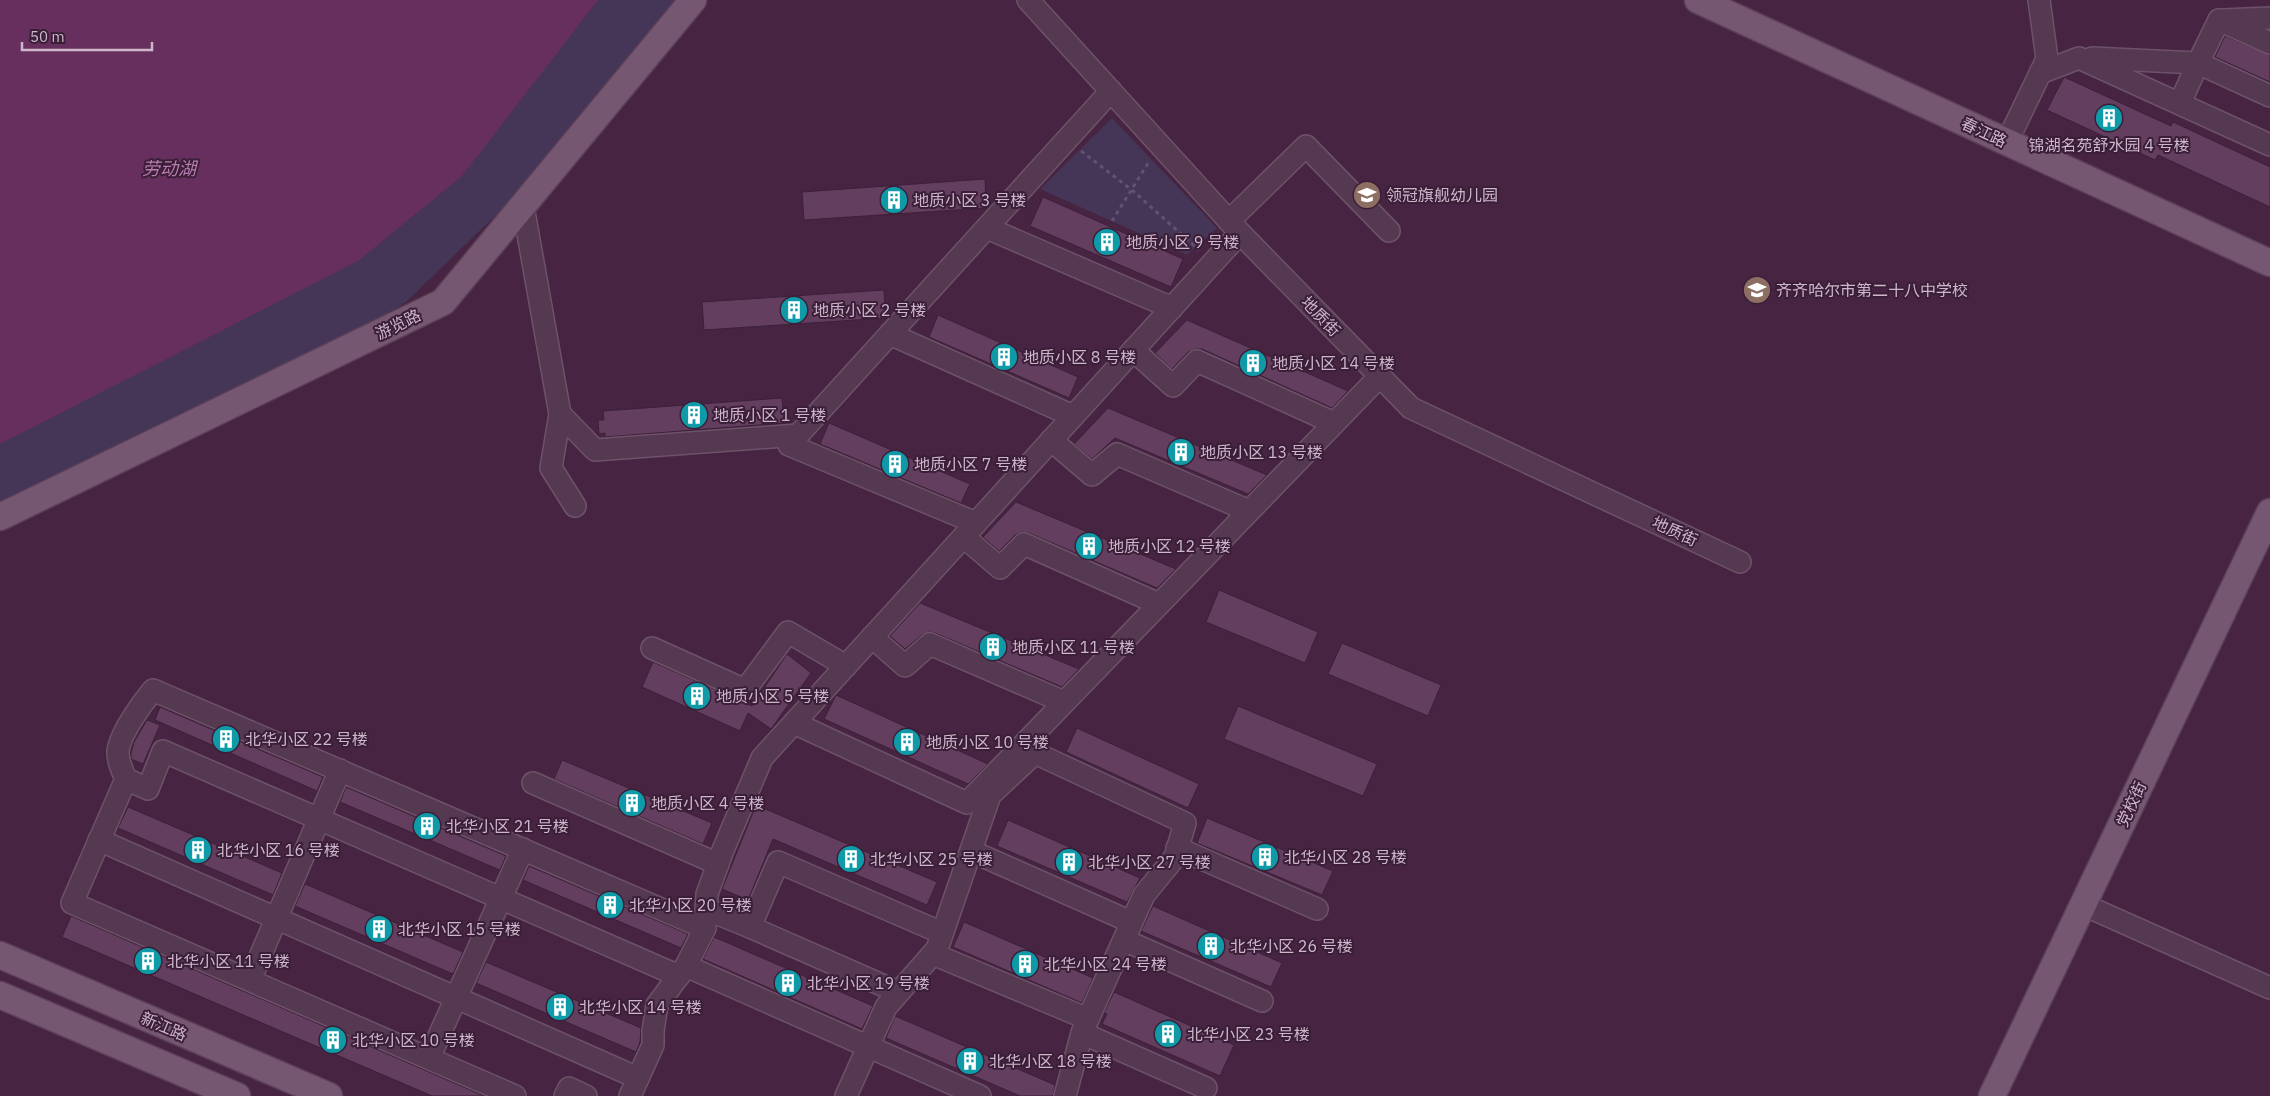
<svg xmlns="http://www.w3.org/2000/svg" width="2270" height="1096" font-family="'IBM Plex Sans','Noto Sans SC',sans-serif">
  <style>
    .green { fill: #453557 }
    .water { fill: #662f5e }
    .building { fill: #643e5f; stroke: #3d2039 }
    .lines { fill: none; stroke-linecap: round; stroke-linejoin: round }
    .minor-casing { stroke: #6d5269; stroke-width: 24 }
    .major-casing { stroke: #5c4058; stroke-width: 29 }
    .path { stroke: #64516d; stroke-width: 3; stroke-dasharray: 4 4; stroke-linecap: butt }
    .minor { stroke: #553951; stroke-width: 21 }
    .major { stroke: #755771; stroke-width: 26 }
    .labels { text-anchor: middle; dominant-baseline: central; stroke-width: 4; stroke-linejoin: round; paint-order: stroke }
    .street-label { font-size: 16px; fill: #ceb7cb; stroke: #3b1e37 }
    .poi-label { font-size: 16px; fill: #ceb7cb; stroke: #3b1e37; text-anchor: start }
    .water-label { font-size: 18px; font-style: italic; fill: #b97cb1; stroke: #3b1e37 }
  </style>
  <rect width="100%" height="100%" fill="#462442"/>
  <g class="green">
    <path d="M0,0H694L605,105L495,216L406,302L340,343L0,509Z"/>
    <path d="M1112,118L1217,228L1187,255L1040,189Z"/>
  </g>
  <path class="water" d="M0,0H598L462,176L358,261L0,444Z"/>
  <g class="building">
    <path d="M2225,36L2270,55V82L2215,57Z"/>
    <path d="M2064,77L2171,126L2173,122L2270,167V207L2158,155L2155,160L2047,110Z"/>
    <path d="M985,179L986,208L804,220L802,192Z"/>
    <path d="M1043,197L1183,259L1171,287L1030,226Z"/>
    <path d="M884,290L886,318L704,330L702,302Z"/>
    <path d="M938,315L1078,377L1069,398L929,337Z"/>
    <path d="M1187,320L1348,391L1332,408L1202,349H1195L1188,352L1172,369L1155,353Z"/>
    <path d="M782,398L784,423L605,437V433L599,434L598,420H604L603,411Z"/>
    <path d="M1108,408L1267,475L1248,494L1115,438L1092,459L1074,444Z"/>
    <path d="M829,423L970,484L961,503L820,444Z"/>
    <path d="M1016,502L1176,569L1157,588L1029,533L1022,532L1015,535L999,551L983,537Z"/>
    <path d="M1219,590L1318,632L1305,663L1206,622Z"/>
    <path d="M920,603L1079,669L1062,687L935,633L929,632L922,635L905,649L890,636Z"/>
    <path d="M1342,643L1441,685L1428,716L1328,674Z"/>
    <path d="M787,654L811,673L771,729L748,713L740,731L642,687L653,662L752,706Z"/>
    <path d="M836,695L988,764L968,784L824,719Z"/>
    <path d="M1238,706L1377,764L1363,796L1224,739Z"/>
    <path d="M160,707L323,777L317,791L155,720Z"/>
    <path d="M147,720L160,725L143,764L131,759V753L134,742Z"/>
    <path d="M1077,728L1199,784L1188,808L1066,752Z"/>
    <path d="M562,760L712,823L703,844L554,779Z"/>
    <path d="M346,787L506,856L500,870L340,802Z"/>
    <path d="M756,805L937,882L927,905L773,839L748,900L722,889Z"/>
    <path d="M128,807L282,873L273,895L118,828Z"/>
    <path d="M1207,818L1333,871L1322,895L1197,843Z"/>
    <path d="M1008,820L1140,878L1127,902L997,846Z"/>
    <path d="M529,866L688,934L681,948L523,880Z"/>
    <path d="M305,884L463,952L453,974L295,906Z"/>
    <path d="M1153,906L1282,963L1271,987L1141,931Z"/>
    <path d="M71,916L484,1096H432L62,937Z"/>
    <path d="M964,922L1093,978L1082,1003L953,947Z"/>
    <path d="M714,937L873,1006L862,1029L703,959Z"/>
    <path d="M486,962L641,1028L640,1042L636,1052L476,983Z"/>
    <path d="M1114,992L1234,1045L1220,1076L1102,1024L1107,1014L1104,1013Z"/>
    <path d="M895,1016L1055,1085L1053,1096H1020L886,1038Z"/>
  </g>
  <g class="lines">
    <defs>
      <g id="minor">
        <path d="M1028,0L1240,233L1411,408L1740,562"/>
        <path d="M2219,20L2270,43"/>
        <path d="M2223,20L2270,18"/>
        <path d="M2092,58L2198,63L2219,20"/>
        <path d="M2040,73L2079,58L2270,145"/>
        <path d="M2180,103L2198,63L2270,96"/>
        <path d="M2007,142L2047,59L2039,0"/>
        <path d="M523,206L560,414L551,468L575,506"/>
        <path d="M1229,221L1306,146L1389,231"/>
        <path d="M987,228L1172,308"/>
        <path d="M890,334L1073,416"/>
        <path d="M1133,350L1173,386L1197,361L1334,423"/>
        <path d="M560,414L595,450L798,435"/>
        <path d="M1051,440L1092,475L1117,454L1249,511"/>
        <path d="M976,523L789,445L1111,91"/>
        <path d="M964,537L1000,568L1024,544L1159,604"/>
        <path d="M872,637L905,666L930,644L1064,702"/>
        <path d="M652,648L745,690L788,632L846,666"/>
        <path d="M794,723L967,803L1380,376"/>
        <path d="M126,779L72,903L515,1096"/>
        <path d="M533,783L718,864"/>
        <path d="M99,840L638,1078"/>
        <path d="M1177,848L1317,909"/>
        <path d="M971,851L1131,922"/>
        <path d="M2084,905L2270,988"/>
        <path d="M706,909L750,927L778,862L942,933"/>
        <path d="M750,927L898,992"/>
        <path d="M1124,940L1262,1001"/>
        <path d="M933,954L1088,1019"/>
        <path d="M686,966L980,1096"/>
        <path d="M679,976L163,751L148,789L126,779C122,770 118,762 118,752C119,735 142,703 153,690L705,928"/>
        <path d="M250,980L340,770"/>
        <path d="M1082,1033L1206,1088"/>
        <path d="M429,1058L523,849"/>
        <path d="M565,1096L569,1088L586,1096"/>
        <path d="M630,1096L653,1045V1031L657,1005L686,966L705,928L707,894L723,850L762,758L1240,233"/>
        <path d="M846,1096L886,1007L937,949L990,795L1035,753L1185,823L1175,857L1144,895L1088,1019L1082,1033L1065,1096"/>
      </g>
      <g id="major">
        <path d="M1698,0L2270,263"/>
        <path d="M0,517L443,302L693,0"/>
        <path d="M0,955L329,1096"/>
        <path d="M0,995L237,1096"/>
        <path d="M1992,1096L2270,512"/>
      </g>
    </defs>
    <use href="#minor" class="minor-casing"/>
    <use href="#major" class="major-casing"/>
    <g class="path">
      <path d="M1081,151L1132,190L1199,250"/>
      <path d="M1112,221L1150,160"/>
    </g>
    <use href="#minor" class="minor"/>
    <use href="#major" class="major"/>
  </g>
  <defs>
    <symbol id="building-disc" viewBox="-11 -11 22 22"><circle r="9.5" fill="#0f9aa8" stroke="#3b1e37"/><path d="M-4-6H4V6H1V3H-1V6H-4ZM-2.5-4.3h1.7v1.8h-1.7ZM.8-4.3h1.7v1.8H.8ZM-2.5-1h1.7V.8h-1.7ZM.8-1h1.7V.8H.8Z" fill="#fff"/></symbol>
    <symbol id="school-disc" viewBox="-11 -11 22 22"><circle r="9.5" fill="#8d6e63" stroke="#3b1e37"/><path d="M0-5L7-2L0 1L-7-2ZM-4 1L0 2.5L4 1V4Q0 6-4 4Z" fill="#fff"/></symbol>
  </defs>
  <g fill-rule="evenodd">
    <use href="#building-disc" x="2093" y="102" width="32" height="32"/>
    <use href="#school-disc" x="1351" y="179" width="32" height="32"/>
    <use href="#building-disc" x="878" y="184" width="32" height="32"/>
    <use href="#building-disc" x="1091" y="226" width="32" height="32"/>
    <use href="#school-disc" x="1741" y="274" width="32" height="32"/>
    <use href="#building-disc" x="778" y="294" width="32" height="32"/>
    <use href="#building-disc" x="988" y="341" width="32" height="32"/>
    <use href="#building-disc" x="1237" y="347" width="32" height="32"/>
    <use href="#building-disc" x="678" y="399" width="32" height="32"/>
    <use href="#building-disc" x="1165" y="436" width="32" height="32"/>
    <use href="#building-disc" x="879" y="448" width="32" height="32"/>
    <use href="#building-disc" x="1073" y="530" width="32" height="32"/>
    <use href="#building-disc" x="977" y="631" width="32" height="32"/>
    <use href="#building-disc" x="681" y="680" width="32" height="32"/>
    <use href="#building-disc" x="210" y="723" width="32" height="32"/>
    <use href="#building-disc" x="891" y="726" width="32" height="32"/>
    <use href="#building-disc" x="616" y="787" width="32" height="32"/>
    <use href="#building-disc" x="411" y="810" width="32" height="32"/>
    <use href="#building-disc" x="182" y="834" width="32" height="32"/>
    <use href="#building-disc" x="1249" y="841" width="32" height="32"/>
    <use href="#building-disc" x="835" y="843" width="32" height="32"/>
    <use href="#building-disc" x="1053" y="846" width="32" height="32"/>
    <use href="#building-disc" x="594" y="889" width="32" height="32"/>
    <use href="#building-disc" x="363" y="913" width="32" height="32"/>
    <use href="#building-disc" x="1195" y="930" width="32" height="32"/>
    <use href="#building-disc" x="132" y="945" width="32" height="32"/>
    <use href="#building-disc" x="1009" y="948" width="32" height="32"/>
    <use href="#building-disc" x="772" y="967" width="32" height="32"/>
    <use href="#building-disc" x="544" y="991" width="32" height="32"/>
    <use href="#building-disc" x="1152" y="1018" width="32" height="32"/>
    <use href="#building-disc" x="317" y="1024" width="32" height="32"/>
    <use href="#building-disc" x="954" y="1045" width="32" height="32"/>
  </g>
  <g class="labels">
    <g class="street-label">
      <text transform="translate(1984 132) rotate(25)">春江路</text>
      <text transform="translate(1321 316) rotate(46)">地质街</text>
      <text transform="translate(398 324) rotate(-26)">游览路</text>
      <text transform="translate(1675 531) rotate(25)">地质街</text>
      <text transform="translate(2131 804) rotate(-65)">党校街</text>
      <text transform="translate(164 1026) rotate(23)">新江路</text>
    </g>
    <g class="poi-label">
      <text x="2109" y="145" text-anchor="middle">锦湖名苑舒水园 4 号楼</text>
      <text x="1386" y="195">领冠旗舰幼儿园</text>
      <text x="913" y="200">地质小区 3 号楼</text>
      <text x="1126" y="242">地质小区 9 号楼</text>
      <text x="1776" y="290">齐齐哈尔市第二十八中学校</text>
      <text x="813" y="310">地质小区 2 号楼</text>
      <text x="1023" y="357">地质小区 8 号楼</text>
      <text x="1272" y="363">地质小区 14 号楼</text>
      <text x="713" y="415">地质小区 1 号楼</text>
      <text x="1200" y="452">地质小区 13 号楼</text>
      <text x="914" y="464">地质小区 7 号楼</text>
      <text x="1108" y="546">地质小区 12 号楼</text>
      <text x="1012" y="647">地质小区 11 号楼</text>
      <text x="716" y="696">地质小区 5 号楼</text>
      <text x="245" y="739">北华小区 22 号楼</text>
      <text x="926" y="742">地质小区 10 号楼</text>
      <text x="651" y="803">地质小区 4 号楼</text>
      <text x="446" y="826">北华小区 21 号楼</text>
      <text x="217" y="850">北华小区 16 号楼</text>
      <text x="1284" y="857">北华小区 28 号楼</text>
      <text x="870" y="859">北华小区 25 号楼</text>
      <text x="1088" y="862">北华小区 27 号楼</text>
      <text x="629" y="905">北华小区 20 号楼</text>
      <text x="398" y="929">北华小区 15 号楼</text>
      <text x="1230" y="946">北华小区 26 号楼</text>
      <text x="167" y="961">北华小区 11 号楼</text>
      <text x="1044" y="964">北华小区 24 号楼</text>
      <text x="807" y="983">北华小区 19 号楼</text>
      <text x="579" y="1007">北华小区 14 号楼</text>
      <text x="1187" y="1034">北华小区 23 号楼</text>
      <text x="352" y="1040">北华小区 10 号楼</text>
      <text x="989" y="1061">北华小区 18 号楼</text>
    </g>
    <g class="water-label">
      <text x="169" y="168">劳动湖</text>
    </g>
  </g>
  <path d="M22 42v8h130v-8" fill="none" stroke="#ceb7cb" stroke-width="2.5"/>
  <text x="30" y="42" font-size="15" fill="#ceb7cb" stroke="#3b1e37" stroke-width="4" paint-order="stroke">50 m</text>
</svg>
